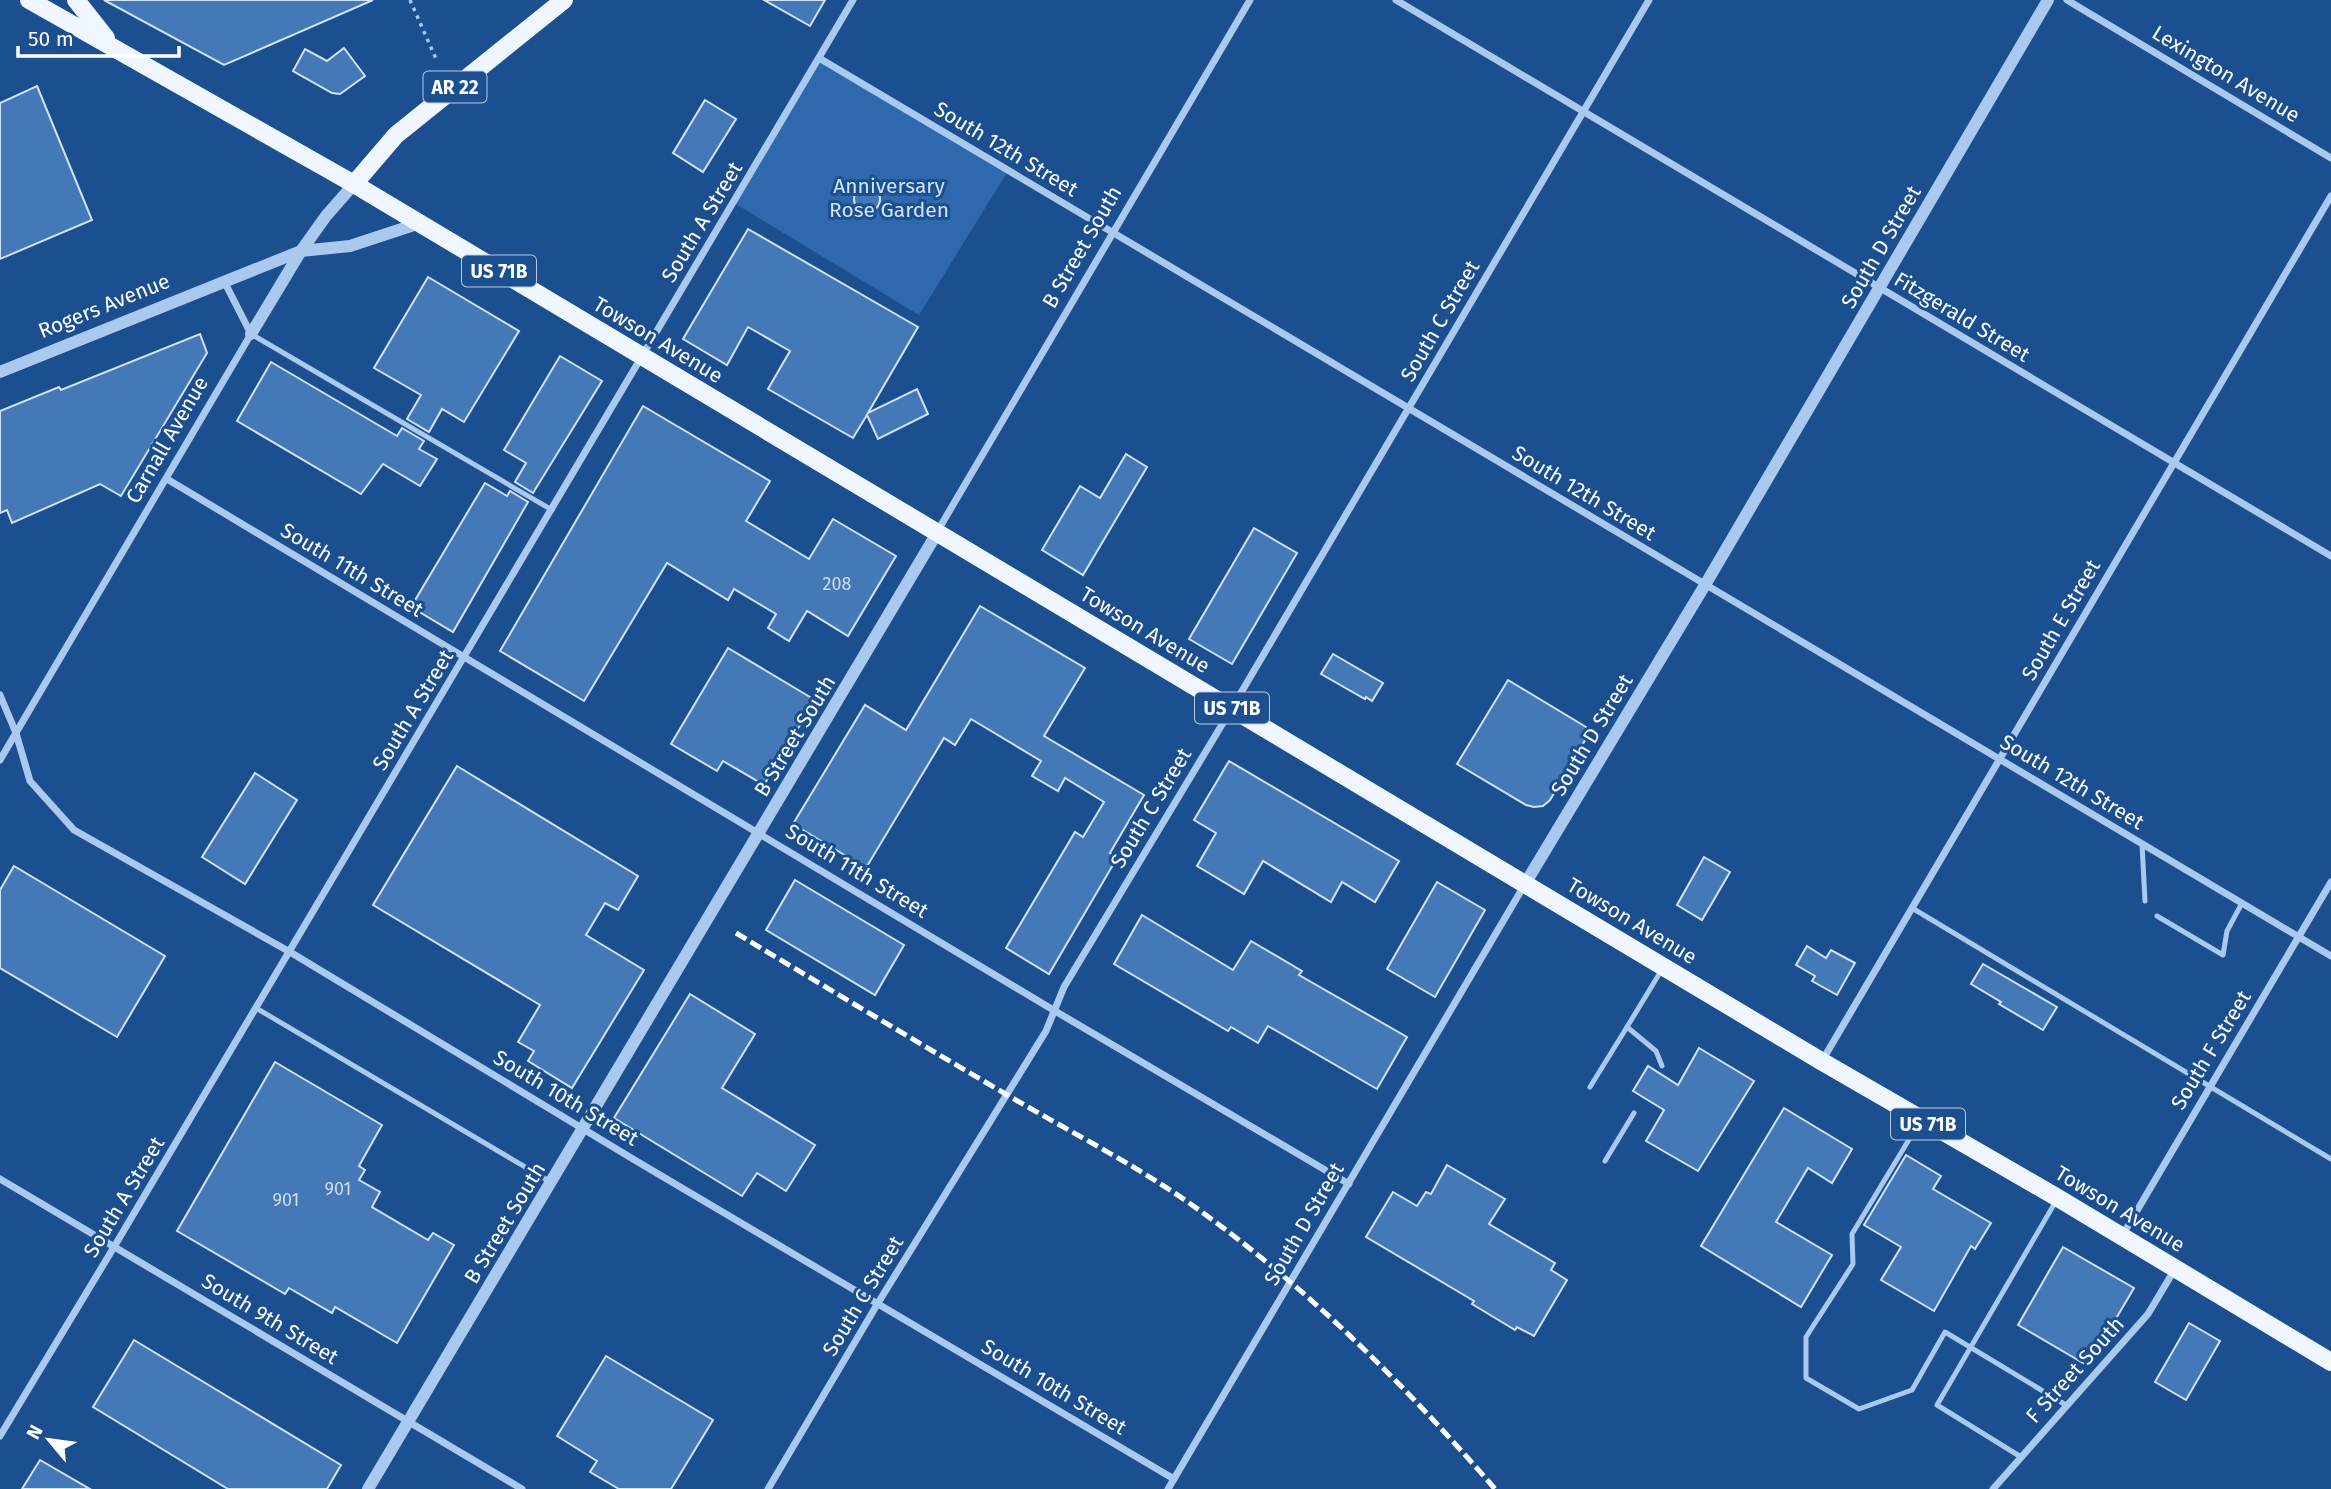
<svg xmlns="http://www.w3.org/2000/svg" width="2331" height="1489" font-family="'Fira Sans',sans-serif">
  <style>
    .green { fill: #2e69ad }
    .building { fill: #4478b7; stroke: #cfe3fa; stroke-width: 2 }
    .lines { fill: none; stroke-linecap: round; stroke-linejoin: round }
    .path { stroke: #a9c9ee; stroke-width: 3.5; stroke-dasharray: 3.5 5; stroke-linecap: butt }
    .service { stroke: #a9c9ee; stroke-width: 5 }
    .minor { stroke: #a9c9ee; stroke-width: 7 }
    .tertiary { stroke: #a9c9ee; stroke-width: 12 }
    .primary { stroke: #f0f6ff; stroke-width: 18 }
    .rail { stroke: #fff; stroke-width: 5; stroke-dasharray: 12 5; stroke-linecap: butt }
    .labels { text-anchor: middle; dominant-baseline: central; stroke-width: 6; stroke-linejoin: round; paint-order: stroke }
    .number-label { font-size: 18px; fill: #d0dded }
    .shield { fill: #1b4f8f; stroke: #bbcadd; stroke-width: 2 }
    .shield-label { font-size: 19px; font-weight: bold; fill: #fff }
    .street-label { font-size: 21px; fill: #fff; stroke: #1b4f8f }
    .park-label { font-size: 21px; fill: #cfe3fa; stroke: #1b4f8f }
  </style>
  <rect width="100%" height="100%" fill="#1b4f8f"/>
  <path class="green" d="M819,58L1008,171L919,315L734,203Z"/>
  <g class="building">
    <path d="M104,0H373L224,65Z"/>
    <path d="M764,0H825L810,26Z"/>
    <path d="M344,48L365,76L340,94L332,93L293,71L305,49L327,61Z"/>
    <path d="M37,86L92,220L0,259V103Z"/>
    <path d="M705,100L736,119L703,172L673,153Z"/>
    <circle cx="867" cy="199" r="13"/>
    <path d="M748,229L918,327L868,413L917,389L928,414L878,439L867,415L853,438L768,389L790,351L748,327L727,365L683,339Z"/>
    <path d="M428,277L519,331L464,422L442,409L429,432L407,419L421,395L374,368Z"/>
    <path d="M200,334L207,353L121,496L100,484L12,523L7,510L0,513V411L59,387L61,390Z"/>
    <path d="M560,356L602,381L533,493L515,482L526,463L504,450Z"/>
    <path d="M271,362L397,436L402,428L424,441L419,449L437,459L420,486L383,464L361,494L237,421Z"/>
    <path d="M643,406L770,481L746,521L809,559L833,519L896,556L848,636L807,611L789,641L768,628L776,614L734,589L728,600L667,563L584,701L500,651Z"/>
    <path d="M1126,454L1147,467L1083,575L1042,550L1080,486L1100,498Z"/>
    <path d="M485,483L507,496L510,491L528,502L453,632L411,607Z"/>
    <path d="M1254,528L1297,553L1232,664L1189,639Z"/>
    <path d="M980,606L1085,668L1044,736L1144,795L1110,853L1117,858L1049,974L1006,948L1075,832L1083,837L1104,802L1065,778L1058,791L1032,776L1041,761L971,719L955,745L944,738L866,868L793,824L865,705L906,730Z"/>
    <path d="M728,648L815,700L764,785L723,761L717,771L671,744Z"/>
    <path d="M1333,654L1383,683L1372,701L1366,697L1365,699L1321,674Z"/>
    <path d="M1508,680L1591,730L1550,800L1543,806L1534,807L1526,805L1457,764Z"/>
    <path d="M1229,761L1399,861L1375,902L1342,882L1331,902L1263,861L1244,894L1197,866L1216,833L1194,820Z"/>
    <path d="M457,766L638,876L618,910L605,903L586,935L644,970L572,1088L528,1061L534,1051L518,1042L540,1005L373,905Z"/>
    <path d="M255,773L297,800L245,884L202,857Z"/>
    <path d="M1704,857L1730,872L1702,920L1677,905Z"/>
    <path d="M14,866L165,956L117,1037L0,968V890Z"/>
    <path d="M795,880L904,945L875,995L766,930Z"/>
    <path d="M1437,882L1485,910L1435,997L1387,969Z"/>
    <path d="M1142,915L1233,970L1251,941L1302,971L1299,975L1407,1037L1377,1089L1268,1026L1258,1043L1231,1027L1228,1031L1114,964Z"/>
    <path d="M1807,946L1826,958L1831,950L1855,963L1837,995L1812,981L1815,976L1796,965Z"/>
    <path d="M1983,964L2057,1007L2043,1030L1999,1004L2001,1002L1971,984Z"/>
    <path d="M690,994L755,1034L722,1088L815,1145L786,1191L757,1173L742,1196L614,1118Z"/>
    <path d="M1699,1048L1754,1081L1698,1171L1646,1141L1664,1110L1633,1091L1648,1066L1678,1085Z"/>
    <path d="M275,1062L382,1125L359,1166L365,1170L359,1180L380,1192L372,1207L428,1240L433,1233L454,1245L397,1343L335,1307L332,1313L289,1288L285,1294L177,1231Z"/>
    <path d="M1784,1108L1852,1149L1832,1183L1808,1168L1776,1222L1832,1255L1801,1307L1701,1246Z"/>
    <path d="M1906,1155L1941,1176L1933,1189L1991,1223L1975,1249L1971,1246L1934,1311L1881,1280L1901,1247L1864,1225Z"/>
    <path d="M1447,1165L1505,1199L1489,1224L1555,1263L1551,1270L1567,1280L1534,1336L1517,1327L1515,1330L1472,1304L1474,1301L1366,1237L1393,1192L1417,1206L1426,1192L1431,1194Z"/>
    <path d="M2063,1247L2134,1288L2088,1366L2018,1325Z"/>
    <path d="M2189,1323L2220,1341L2186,1400L2155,1382Z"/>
    <path d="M134,1340L341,1465L327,1489H228L93,1407Z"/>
    <path d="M606,1356L713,1420L671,1489H619L590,1472L597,1461L557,1436Z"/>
    <path d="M40,1460L90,1489H22Z"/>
  </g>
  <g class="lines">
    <path class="path" d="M410,0L437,61"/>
    <g class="service">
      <path d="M251,334L552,510"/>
      <path d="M2142,844L2145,901"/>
      <path d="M1912,908L2331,1159"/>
      <path d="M2157,916L2223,955L2227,931L2242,903"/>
      <path d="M1661,971L1627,1027L1656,1051L1662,1066"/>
      <path d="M256,1008L549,1181"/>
      <path d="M1590,1087L1627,1027"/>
      <path d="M1919,1123L1852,1234L1853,1264L1806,1337V1378L1859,1409L1912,1390L1945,1332L2066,1405"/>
      <path d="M1605,1161L1634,1113"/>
      <path d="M2021,1457L1937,1405L2056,1201"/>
    </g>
    <g class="minor">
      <path d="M1396,0L2331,556"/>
      <path d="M2067,0L2331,158"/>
      <path d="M819,58L2331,956"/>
      <path d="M167,479L1055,1011L1349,1184"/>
      <path d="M937,532L1250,0"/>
      <path d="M0,695L16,733L30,781L74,830L290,952L638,1162L1174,1479"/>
      <path d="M0,760L251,334L225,283"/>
      <path d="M1822,1061L2331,196"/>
      <path d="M0,1179L522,1489"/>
      <path d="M2122,1236L2331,882"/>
      <path d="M0,1436L114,1247L853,0"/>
      <path d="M768,1489L878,1303L1046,1031L1064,987L1232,708L1649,0"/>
      <path d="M1168,1489L1525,884"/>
      <path d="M1993,1489L2148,1314L2175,1269"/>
    </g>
    <g class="tertiary">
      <path d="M251,334L301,251L350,246L420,223"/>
      <path d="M0,372L301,251L326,216L354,184"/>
      <path d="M1525,884L1705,585L2048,0"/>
      <path d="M368,1489L937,533"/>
    </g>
    <g class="primary">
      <path d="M29,0L354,184L1821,1061L2058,1198L2331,1362"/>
      <path d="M76,0L106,38"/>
      <path d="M354,184L396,135L564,0"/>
    </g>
    <path class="rail" d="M736,933C827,988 917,1042 1009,1096C1072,1133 1140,1167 1199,1210C1310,1290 1406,1386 1495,1489"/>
  </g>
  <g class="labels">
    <g class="number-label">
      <text x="837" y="584">208</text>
      <text x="338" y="1189">901</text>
      <text x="286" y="1200">901</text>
    </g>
    <g class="shield">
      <rect x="423.5" y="71.5" width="63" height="31" rx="5"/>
      <rect x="462" y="255.5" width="74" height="31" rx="5"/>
      <rect x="1195" y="692.5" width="74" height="31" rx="5"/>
      <rect x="1891" y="1108.5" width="74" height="31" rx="5"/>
    </g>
    <g class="shield-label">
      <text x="455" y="87">AR 22</text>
      <text x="499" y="271">US 71B</text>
      <text x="1232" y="708">US 71B</text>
      <text x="1928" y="1124">US 71B</text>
    </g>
    <g class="street-label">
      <text transform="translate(2226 74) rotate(31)">Lexington Avenue</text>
      <text transform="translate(1006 149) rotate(31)">South 12th Street</text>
      <text transform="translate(702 222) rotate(-59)">South A Street</text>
      <text transform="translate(1082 247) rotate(-60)">B Street South</text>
      <text transform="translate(1881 247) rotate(-60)">South D Street</text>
      <text transform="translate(104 306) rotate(-22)">Rogers Avenue</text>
      <text transform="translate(1962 317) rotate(31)">Fitzgerald Street</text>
      <text transform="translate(1440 321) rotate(-60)">South C Street</text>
      <text transform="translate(658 340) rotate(31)">Towson Avenue</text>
      <text transform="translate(167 440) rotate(-60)">Carnall Avenue</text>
      <text transform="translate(1584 493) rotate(31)">South 12th Street</text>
      <text transform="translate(352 570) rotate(31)">South 11th Street</text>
      <text transform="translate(2061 620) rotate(-60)">South E Street</text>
      <text transform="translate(1145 630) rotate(31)">Towson Avenue</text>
      <text transform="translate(413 710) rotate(-59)">South A Street</text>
      <text transform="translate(1592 735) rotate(-59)">South D Street</text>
      <text transform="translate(795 736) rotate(-59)">B Street South</text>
      <text transform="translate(2072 782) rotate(31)">South 12th Street</text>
      <text transform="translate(1151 808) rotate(-59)">South C Street</text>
      <text transform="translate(857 871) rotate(31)">South 11th Street</text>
      <text transform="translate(1632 921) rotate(31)">Towson Avenue</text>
      <text transform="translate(2211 1050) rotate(-59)">South F Street</text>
      <text transform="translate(566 1098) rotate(31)">South 10th Street</text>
      <text transform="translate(124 1197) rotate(-59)">South A Street</text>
      <text transform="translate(2120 1209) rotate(31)">Towson Avenue</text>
      <text transform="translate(505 1223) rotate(-59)">B Street South</text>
      <text transform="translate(1304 1224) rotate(-60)">South D Street</text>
      <text transform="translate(863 1296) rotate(-59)">South C Street</text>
      <text transform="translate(270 1319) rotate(31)">South 9th Street</text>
      <text transform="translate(2075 1370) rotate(-48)">F Street South</text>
      <text transform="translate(1054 1387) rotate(31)">South 10th Street</text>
    </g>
    <g class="park-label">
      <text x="889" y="186">Anniversary<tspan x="889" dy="24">Rose Garden</tspan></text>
    </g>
  </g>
  <g transform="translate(49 1440) rotate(299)" stroke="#1b4f8f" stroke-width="5" paint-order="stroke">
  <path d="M0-5L12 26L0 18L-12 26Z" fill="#ffffff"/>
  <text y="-10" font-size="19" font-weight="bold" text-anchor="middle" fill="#ffffff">N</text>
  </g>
  <path d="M18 46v10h161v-10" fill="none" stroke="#ffffff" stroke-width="3.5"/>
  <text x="28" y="46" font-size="21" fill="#ffffff" stroke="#1b4f8f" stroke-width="5" paint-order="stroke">50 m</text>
</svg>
